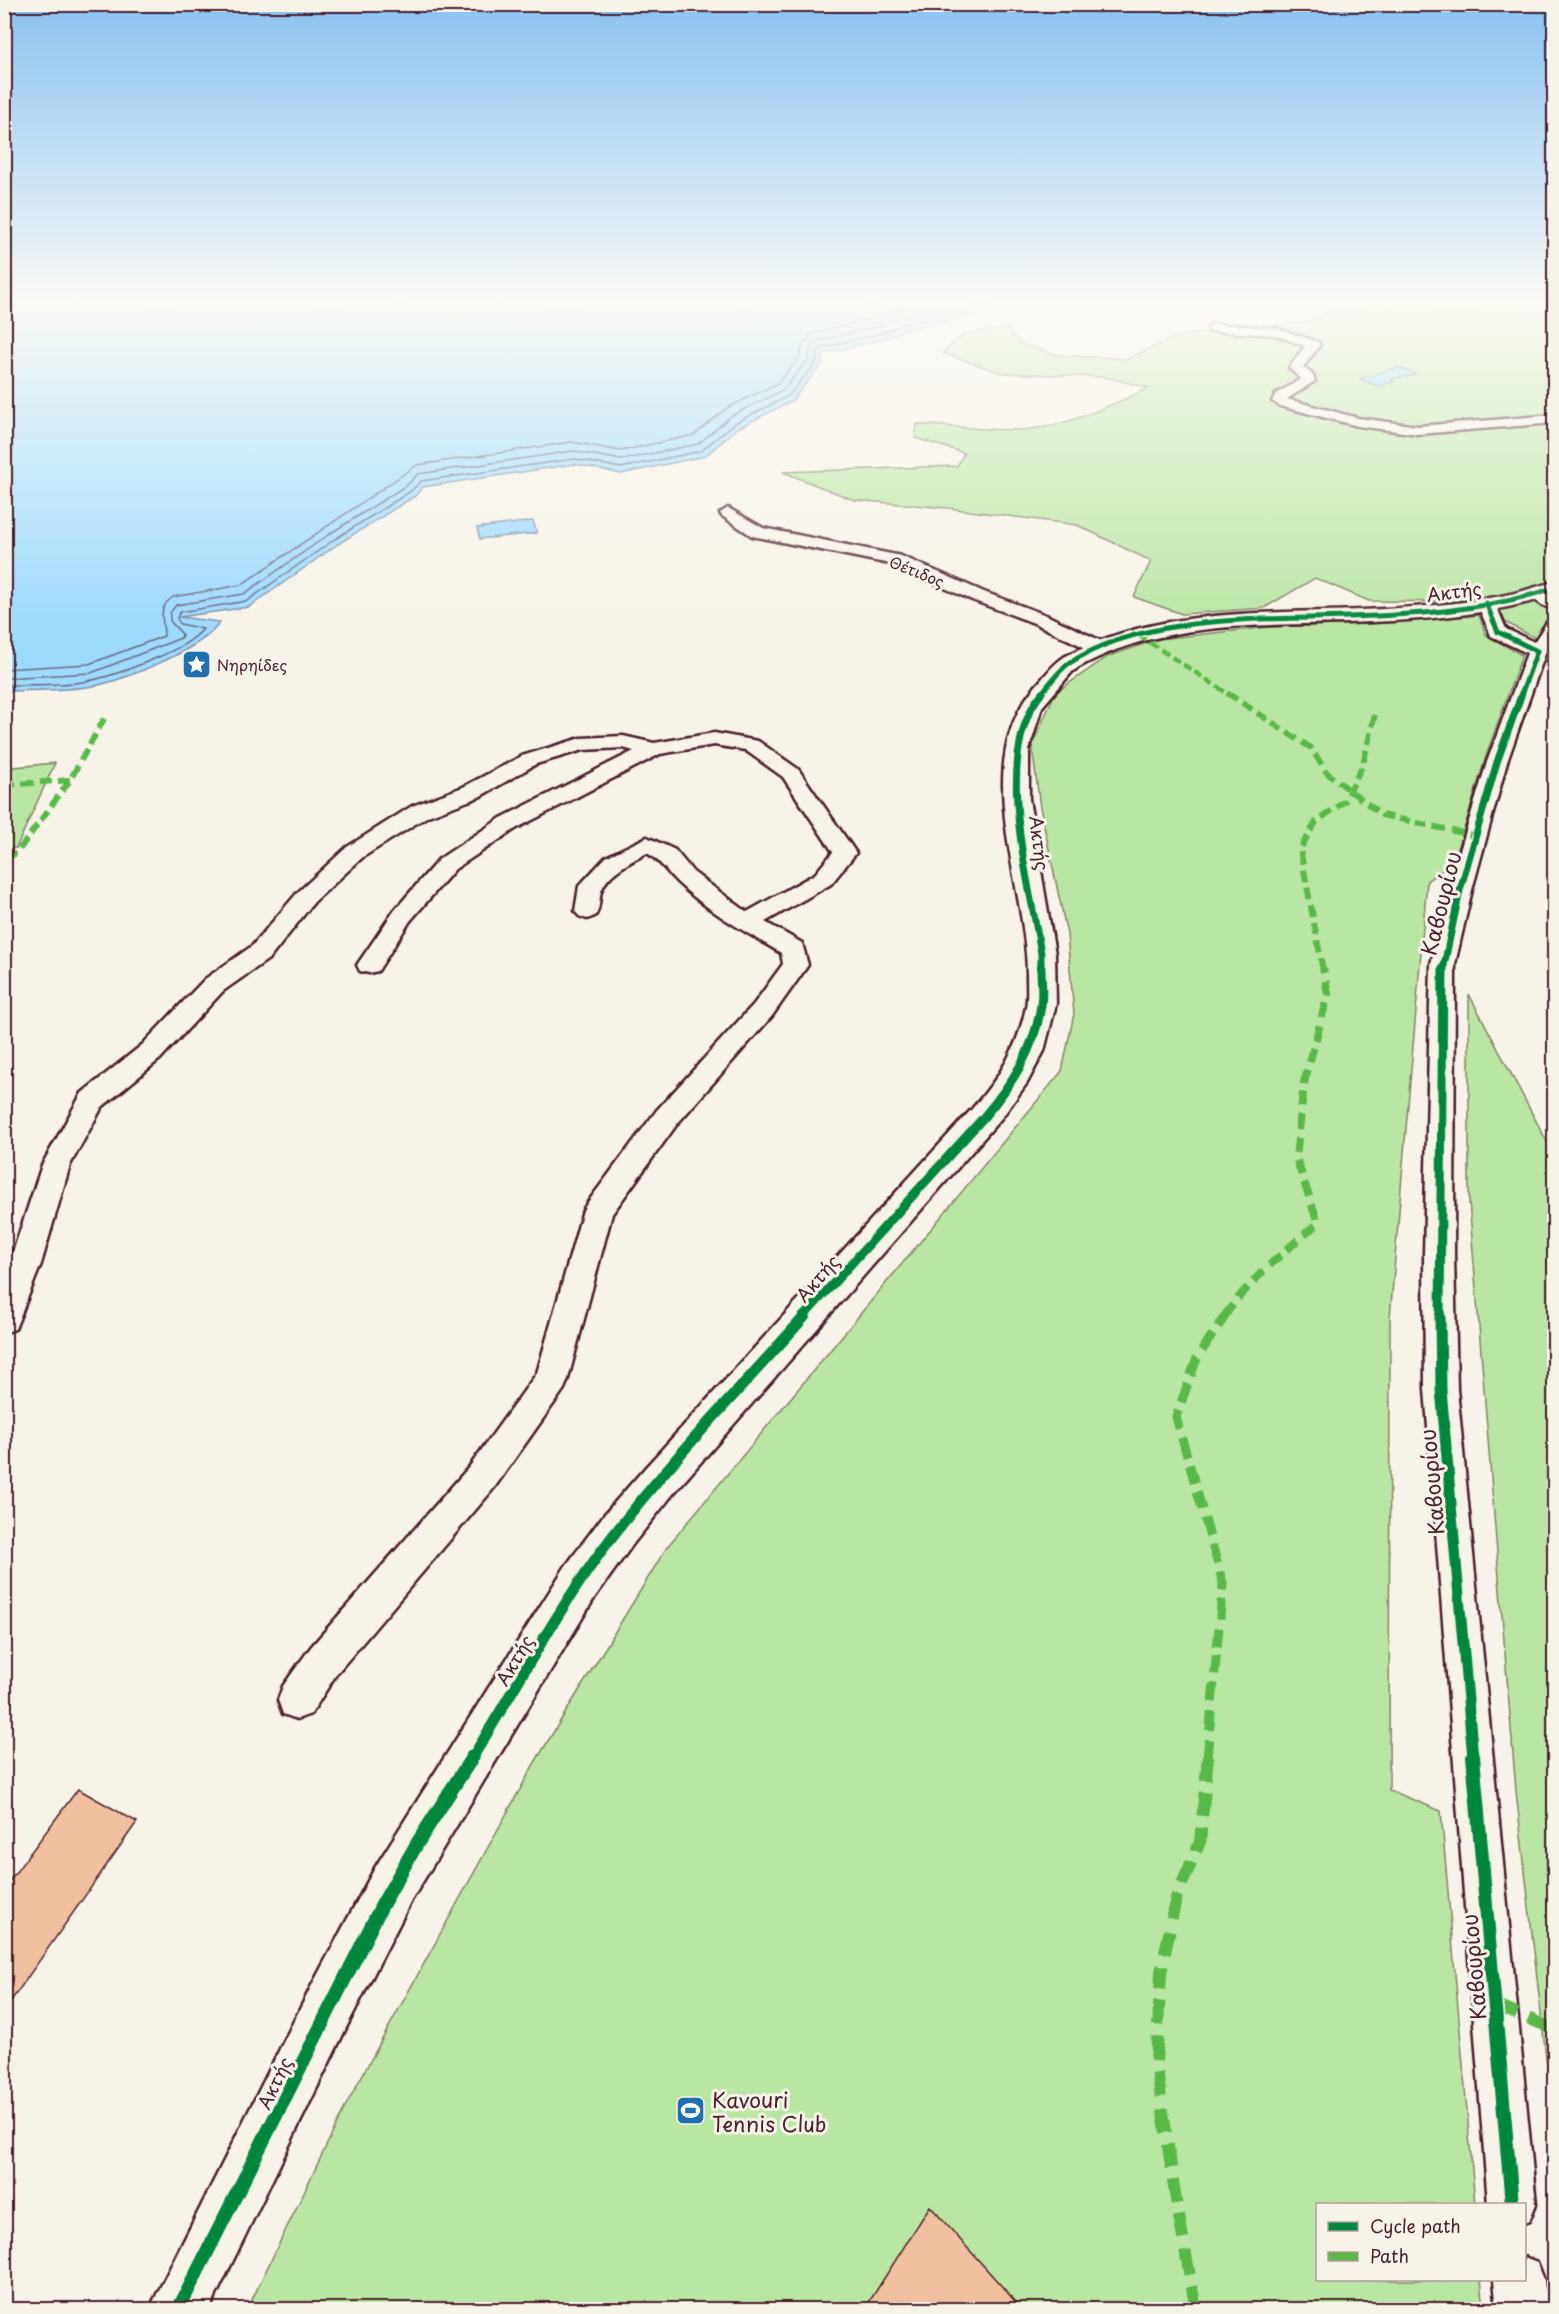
<svg xmlns="http://www.w3.org/2000/svg" width="1559" height="2314" font-family="'Playpen Sans',sans-serif">
  <style>
    .green { fill: #bae6a4; stroke: #828268; stroke-width: 1.5 }
    .water { fill: #9cdafe; stroke: #7b8faa; stroke-width: 1.5 }
    .lines { fill: none; stroke-linecap: round; stroke-linejoin: round }
    .shore { stroke: #6b6a7f; stroke-width: 1.5 }
    .building { fill: #f1c0a1; stroke: #4a1f2b; stroke-width: 1.5 }
    .minor-casing { stroke: #4a1f2b; stroke-width: 5 }
    .tertiary-casing { stroke: #4a1f2b; stroke-width: 5 }
    .minor { fill: #f7f3e8; fill-rule: evenodd }
    .tertiary { fill: #f7f3e8; fill-rule: evenodd }
    .quiet-far4 { stroke: #58b947; stroke-width: 4.5; stroke-dasharray: 9 4.5; stroke-linecap: butt }
    .quiet-far3 { stroke: #58b947; stroke-width: 6; stroke-dasharray: 12 6; stroke-linecap: butt }
    .quiet-far2 { stroke: #58b947; stroke-width: 8; stroke-dasharray: 15 8; stroke-linecap: butt }
    .quiet-far1 { stroke: #58b947; stroke-width: 9; stroke-dasharray: 19 9; stroke-linecap: butt }
    .quiet { stroke: #58b947; stroke-width: 12; stroke-dasharray: 24 12; stroke-linecap: butt }
    .cycleway-far4-casing { stroke: #f7f3e8; stroke-width: 8 }
    .cycleway-far3-casing { stroke: #f7f3e8; stroke-width: 10 }
    .cycleway-far2-casing { stroke: #f7f3e8; stroke-width: 13 }
    .cycleway-far1-casing { stroke: #f7f3e8; stroke-width: 15 }
    .cycleway-casing { stroke: #f7f3e8; stroke-width: 18 }
    .cycleway-far4 { stroke: #00873e; stroke-width: 5 }
    .cycleway-far3 { stroke: #00873e; stroke-width: 7 }
    .cycleway-far2 { stroke: #00873e; stroke-width: 9 }
    .cycleway-far1 { stroke: #00873e; stroke-width: 11 }
    .cycleway { stroke: #00873e; stroke-width: 14 }
    .labels { text-anchor: middle; dominant-baseline: central; stroke-width: 6; stroke-linejoin: round; paint-order: stroke }
    .far-street-label { font-size: 15px; fill: #4a1f2b; stroke: #f7f3e8 }
    .far-poi-label { font-size: 15px; fill: #4a1f2b; stroke: #f7f3e8; text-anchor: start }
    .street-label { font-size: 18px; fill: #4a1f2b; stroke: #f7f3e8 }
    .near-street-label { font-size: 21px; fill: #4a1f2b; stroke: #f7f3e8 }
    .near-poi-label { font-size: 21px; fill: #4a1f2b; stroke: #f7f3e8; text-anchor: start }
  </style>
  <rect width="100%" height="100%" fill="#f7f3e8"/>
  <filter id="ink" filterUnits="userSpaceOnUse"><feTurbulence type="fractalNoise" baseFrequency=".0167" numOctaves="2"/><feDisplacementMap in="SourceGraphic" scale="12" xChannelSelector="R" yChannelSelector="G"/><feConvolveMatrix kernelMatrix="1 2 1 2 8 2 1 2 1" color-interpolation-filters="sRGB"/></filter>
  <g filter="url(#ink)">
    <g class="green">
      <path d="M1348,305H1554V648L1467,602L1369,601L1315,578L1264,608L1182,614L1134,597L1151,561L1077,525L948,508L854,500L783,472L957,466L964,453L915,438L917,424C949,426 982,430 1014,430C1061,430 1107,407 1149,388L1105,377L1002,373L942,353L965,334L1007,328L1021,344L1058,355L1127,359L1178,336L1306,322Z"/>
      <path d="M1479,615L1486,635L1522,655L1486,756L1454,862L1427,881L1390,1317L1389,1790L1441,1811L1475,2204H1318V2280H1481L1484,2309L247,2310L347,2103L534,1764L667,1547L1062,1071L1074,1014L1067,934L1040,807L1032,746L1055,693L1107,657L1158,639L1270,627L1390,623Z"/>
      <path d="M55,763L16,848L5,849V768Z"/>
      <path d="M1469,994L1554,1155V2129L1516,1791L1469,1201Z"/>
    </g>
    <g class="water">
      <path d="M5,305H1002L956,320L909,328L884,339L823,354L822,364L792,401L738,428L705,456L621,474L575,464L423,487L415,496L338,544L249,607L179,617L220,622C204,648 124,681 93,686C65,691 33,690 5,691Z"/>
      <path d="M1398,367L1416,374C1407,378 1400,376 1391,379L1394,381L1379,387L1360,379Z"/>
      <path d="M533,521L537,533L480,539L477,528Z"/>
    </g>
    <g class="lines">
      <g class="shore">
        <path d="M4,669L89,664L164,636C164,620 156,609 173,597L241,585L417,465L572,442L621,451L694,435L727,408L778,383L800,356L803,343L812,334L877,317L905,305"/>
        <path d="M4,678L91,673L181,638L182,634L170,621V613L176,605L244,594L331,533L407,485L418,474L573,451L621,460L698,444L731,416L783,390L808,360L811,349L818,341L880,326L905,315L957,305"/>
        <path d="M4,685C30,684 56,686 82,682C109,678 136,667 161,656C176,649 192,642 203,629L180,624L177,618L180,612L247,601L335,539L411,491L421,481L574,459L621,468L701,451L735,423L788,396L816,363L817,352L821,348L882,333L908,322L954,314L984,305"/>
      </g>
    </g>
    <g class="building">
      <path d="M78,1789L137,1822L4,2011V1888Z"/>
      <path d="M930,2206L1023,2310H864Z"/>
    </g>
    <g class="lines">
      <defs>
        <g id="minor">
          <path d="M1214,324L1275,328L1318,342L1320,345L1303,367L1312,374L1315,381L1287,399L1290,400L1358,418L1418,426L1554,415V423L1418,434L1358,426L1280,406L1272,401L1276,394L1301,379L1289,368L1305,346L1275,335L1210,331L1208,328L1210,325Z"/>
          <path d="M728,508L763,528L901,556L984,592L1046,615L1108,644L1110,648L1108,652H1094L1034,623L972,600L890,564L752,536L722,516L720,513Z"/>
          <path d="M1539,589L1554,596V609C1546,608 1535,602 1530,594L1533,590Z"/>
          <path d="M1486,598L1492,599L1495,603L1506,629L1534,642L1547,622L1554,621V639L1546,651L1507,762L1472,890L1455,964L1454,1254L1457,1389L1536,2204L1529,2221L1524,2223V2204H1488L1425,1389L1424,1254L1431,964L1448,890L1487,762L1527,653L1491,636L1477,603L1480,599Z"/>
          <path d="M714,733L758,741L798,769L856,853L831,884L765,922L802,943L808,965L772,1016L677,1124L612,1214L568,1379L564,1389L494,1488L337,1673L311,1714L297,1719L283,1714L278,1700L283,1686L311,1647L470,1466L537,1373L583,1210L588,1202L657,1110L754,1004L783,964L781,953C746,932 707,911 677,882C666,871 661,861 647,853C632,861 609,872 602,889C598,898 601,908 595,916L587,919L579,916L575,911L579,886L606,857L647,837L675,850L693,872L747,912L815,874L833,852L783,777L745,750L714,745L660,754L517,828L455,869L410,921L378,971L369,973L360,971L357,965L394,911L439,859L501,818L634,751L623,748L583,750L536,764L479,797L428,816L363,857L314,902L270,958L223,991L160,1059L102,1107L70,1165L41,1264L15,1329L4,1333V1279L42,1165L82,1093L142,1045L205,979L252,946L298,892L347,847L412,806L463,787L522,756L581,738L623,736L654,743Z"/>
          <path d="M1524,2257L1537,2262L1544,2280L1547,2310H1497L1494,2280H1524Z"/>
        </g>
        <path id="tertiary" d="M1554,582V595C1488,616 1416,621 1347,623C1256,626 1161,621 1079,667L1072,672L1042,707L1029,750V799L1055,954L1056,1004L1044,1051L1027,1083L1003,1116L673,1494L633,1544L595,1597L411,1901L348,2024L209,2310H149L311,1987L376,1866L565,1567L603,1516L645,1468L971,1110C1000,1077 1017,1050 1026,1007C1028,997 1027,985 1027,975C1027,884 968,764 1035,687C1044,677 1052,665 1064,657C1161,604 1277,615 1384,609C1428,606 1472,603 1515,593C1528,590 1541,585 1554,582Z"/>
      </defs>
      <use href="#minor" class="minor-casing"/>
      <use href="#tertiary" class="tertiary-casing"/>
      <use href="#minor" class="minor"/>
      <use href="#tertiary" class="tertiary"/>
      <path class="quiet-far4" d="M1138,635L1230,695"/>
      <g class="quiet-far3">
        <path d="M1227,693L1311,748L1327,773L1382,815L1476,836"/>
        <path d="M4,785L70,780"/>
        <path d="M4,856L16,854L70,780L105,717"/>
        <path d="M1323,970L1300,849L1316,822L1345,801L1363,764L1376,710"/>
      </g>
      <path class="quiet-far2" d="M1224,1317C1248,1281 1285,1251 1318,1223L1296,1158L1304,1083L1328,994L1323,968"/>
      <path class="quiet-far1" d="M1207,1758L1223,1583L1176,1417L1197,1358L1225,1316"/>
      <g class="quiet">
        <path d="M1495,2005L1554,2029"/>
        <path d="M1196,2310L1175,2194L1156,2063L1161,1973L1176,1898L1200,1842L1208,1756"/>
      </g>
      <defs>
        <g id="cycleway-far4">
          <path d="M1486,603L1498,632L1537,651L1521,695"/>
          <path d="M1040,695C1049,685 1057,672 1068,664C1143,614 1260,620 1347,617C1417,615 1488,610 1554,588"/>
        </g>
        <g id="cycleway-far3">
          <path d="M1041,970V954C1030,883 991,753 1042,693"/>
          <path d="M1443,970L1460,890L1497,762L1522,693"/>
        </g>
        <g id="cycleway-far2">
          <path d="M803,1317L983,1118C1011,1085 1035,1050 1041,1005C1043,993 1041,980 1041,968"/>
          <path d="M1440,1317L1443,968"/>
        </g>
        <g id="cycleway-far1">
          <path d="M1440,1316L1441,1389L1473,1758"/>
          <path d="M472,1758C514,1691 551,1621 597,1557C659,1472 735,1395 805,1316"/>
        </g>
        <g id="cycleway">
          <path d="M1473,1756L1512,2204"/>
          <path d="M178,2310L382,1905L418,1842L473,1756"/>
        </g>
      </defs>
      <use href="#cycleway-far4" class="cycleway-far4-casing"/>
      <use href="#cycleway-far3" class="cycleway-far3-casing"/>
      <use href="#cycleway-far2" class="cycleway-far2-casing"/>
      <use href="#cycleway-far1" class="cycleway-far1-casing"/>
      <use href="#cycleway" class="cycleway-casing"/>
      <use href="#cycleway-far4" class="cycleway-far4"/>
      <use href="#cycleway-far3" class="cycleway-far3"/>
      <use href="#cycleway-far2" class="cycleway-far2"/>
      <use href="#cycleway-far1" class="cycleway-far1"/>
      <use href="#cycleway" class="cycleway"/>
    </g>
  </g>
  <linearGradient id="sky" x2="0" y2="1"><stop stop-color="#89c3f1"/><stop offset="0.48" stop-color="#fbfaf5"/><stop offset="1" stop-color="#fbfaf5" stop-opacity="0"/></linearGradient>
  <rect width="1559" height="629" fill="url(#sky)"/>
  <defs>
    <symbol id="sight-square" viewBox="-11 -11 22 22"><rect x="-9" y="-9" width="18" height="18" rx="4" fill="#1f6fb2" stroke="#f7f3e8"/><path d="M0-6L1.8-2.2L6-1.7L2.9 1.2L3.7 5.4L0 3.3L-3.7 5.4L-2.9 1.2L-6-1.7L-1.8-2.2Z" fill="#fff"/></symbol>
    <symbol id="stadium-square" viewBox="-11 -11 22 22"><rect x="-9" y="-9" width="18" height="18" rx="4" fill="#1f6fb2" stroke="#f7f3e8"/><path d="M0-5a6.5 5 0 1 0 0 10a6.5 5 0 1 0 0-10ZM-3.5-1.8h7v3.6h-7Z" fill="#fff"/></symbol>
  </defs>
  <g fill-rule="evenodd">
    <use href="#sight-square" x="180" y="648" width="33" height="33"/>
    <use href="#stadium-square" x="674" y="2094" width="33" height="33"/>
  </g>
  <g class="labels">
    <g class="far-street-label">
      <text transform="translate(917 571) rotate(22)">Θέτιδος</text>
    </g>
    <g class="far-poi-label">
      <text x="217" y="664">Νηρηίδες</text>
    </g>
    <g class="street-label">
      <text transform="translate(1454 591) rotate(-7)">Ακτής</text>
      <text transform="translate(1040 843) rotate(83)">Ακτής</text>
      <text transform="translate(817 1278) rotate(-49)">Ακτής</text>
      <text transform="translate(514 1660) rotate(-59)">Ακτής</text>
      <text transform="translate(274 2083) rotate(-64)">Ακτής</text>
    </g>
    <g class="near-street-label">
      <text transform="translate(1440 903) rotate(-76)">Καβουρίου</text>
      <text transform="translate(1431 1482) rotate(-95)">Καβουρίου</text>
      <text transform="translate(1473 1967) rotate(-95)">Καβουρίου</text>
    </g>
    <g class="near-poi-label">
      <text x="712" y="2099">Kavouri<tspan x="712" dy="24">Tennis Club</tspan></text>
    </g>
  </g>
  <rect width="1559" height="2314" fill="none" stroke="#f7f3e8" stroke-width="24"/>
  <rect x="12" y="12" width="1535" height="2290" fill="none" stroke="#4a1f2b" stroke-width="2" filter="url(#ink)"/>
  <rect x="1316" y="2203" width="210" height="78" fill="#f7f3e8" stroke="#b29e9c" stroke-width="1.5"/>
  <rect x="1328" y="2222" width="30" height="9" fill="#00873e" stroke="#b29e9c" stroke-width="1.5"/>
  <text x="1370" y="2233" font-size="18" fill="#4a1f2b">Cycle path</text>
  <rect x="1328" y="2252" width="30" height="9" fill="#58b947" stroke="#b29e9c" stroke-width="1.5"/>
  <text x="1370" y="2263" font-size="18" fill="#4a1f2b">Path</text>
</svg>
